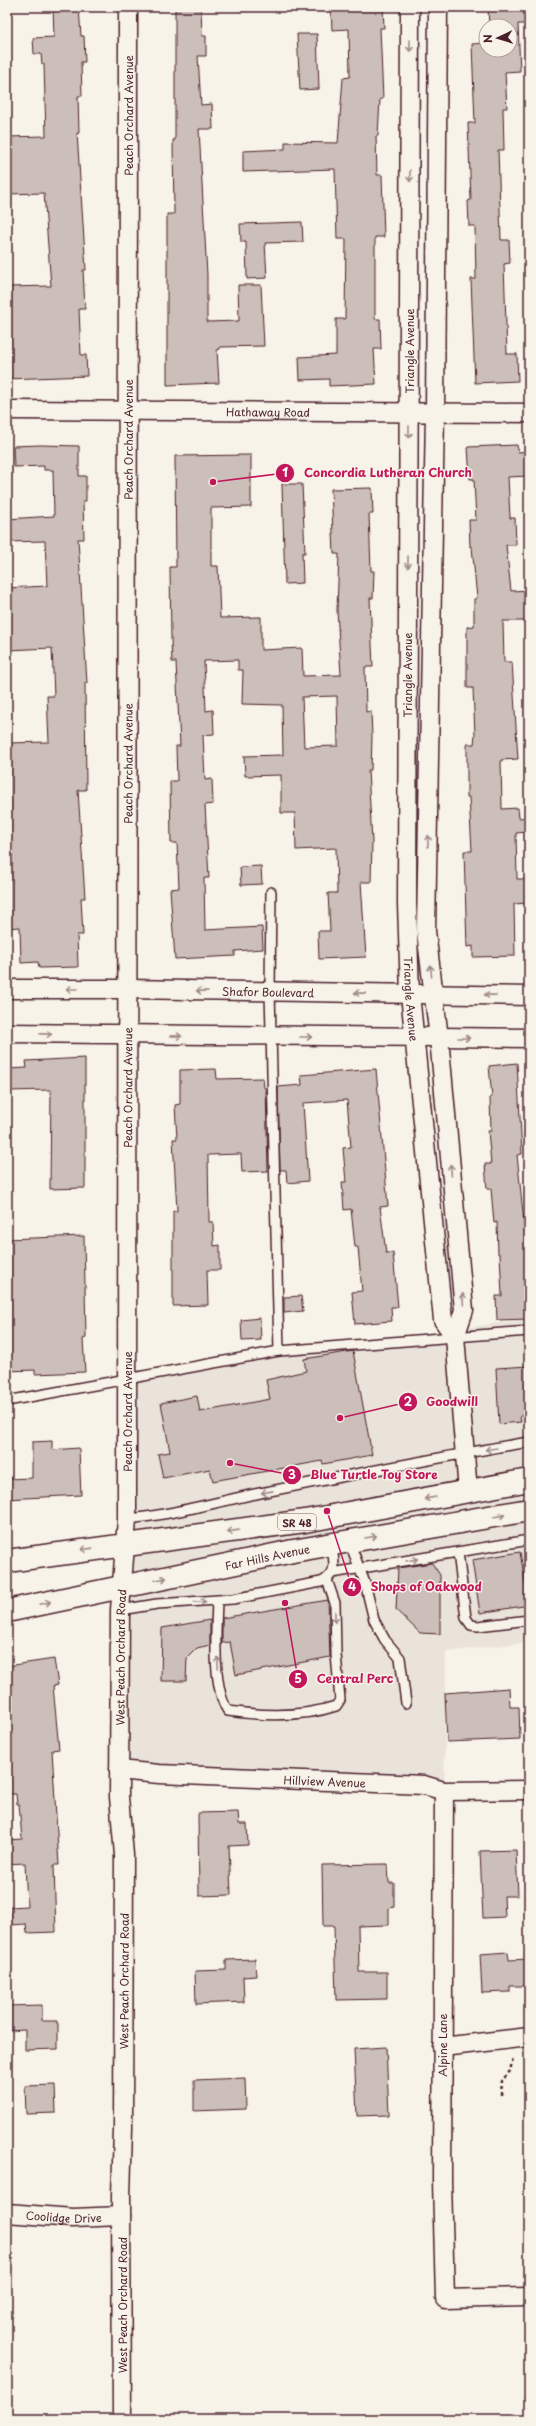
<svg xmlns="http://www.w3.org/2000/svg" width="536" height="2426" font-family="'Playpen Sans',sans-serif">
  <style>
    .built { fill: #eae3da }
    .building { fill: #ccbfb9; stroke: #4a1f2b; fill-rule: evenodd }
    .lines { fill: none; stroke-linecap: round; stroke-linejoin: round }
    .lane-casing { stroke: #4a1f2b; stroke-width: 12 }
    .street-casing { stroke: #4a1f2b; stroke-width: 21 }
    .primary-casing { stroke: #4a1f2b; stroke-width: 25 }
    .path { stroke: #4a1f2b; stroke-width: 2.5; stroke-dasharray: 3 3; stroke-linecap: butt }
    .lane { stroke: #f7f3e8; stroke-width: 9 }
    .street { stroke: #f7f3e8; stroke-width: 18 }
    .primary { stroke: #f7f3e8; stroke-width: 22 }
    .oneway { stroke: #a0898a }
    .labels { text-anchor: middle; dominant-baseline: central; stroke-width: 3; stroke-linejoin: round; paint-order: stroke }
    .shield { fill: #f7f3e8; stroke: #7e5f64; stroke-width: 1 }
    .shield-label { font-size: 10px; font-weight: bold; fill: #4a1f2b }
    .street-label { font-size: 11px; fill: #4a1f2b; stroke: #f7f3e8 }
    .leader { fill: none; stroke: #c2185b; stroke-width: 1.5 }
    .callout-dot { fill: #c2185b; stroke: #f7f3e8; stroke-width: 1.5 }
    .mark-label { font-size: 12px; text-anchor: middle; font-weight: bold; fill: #fff }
    .callout-label { font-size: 12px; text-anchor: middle; font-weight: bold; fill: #c2185b; stroke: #f7f3e8; stroke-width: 3; stroke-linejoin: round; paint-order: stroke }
  </style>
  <rect width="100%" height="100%" fill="#f7f3e8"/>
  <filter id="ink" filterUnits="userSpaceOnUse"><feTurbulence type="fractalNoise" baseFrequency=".025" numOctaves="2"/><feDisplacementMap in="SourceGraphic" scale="8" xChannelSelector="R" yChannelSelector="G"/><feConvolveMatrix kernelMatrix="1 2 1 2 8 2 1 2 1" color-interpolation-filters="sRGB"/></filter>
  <g filter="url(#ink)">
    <path class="built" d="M529,1318V1642L446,1652L444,1791L119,1770L127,1380Z"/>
    <g class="building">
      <path d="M53,7H79L81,36H84L85,62H81L82,96H78L79,133H77L86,270H83L85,309H79L81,355H86L87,376L7,379V287L51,286L44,193L7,194V137L46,136L44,64H42L41,54H34L33,38L54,37Z"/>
      <path d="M175,7H201L202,36H206V56H198L201,105L212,104L213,129H199L207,275V322L239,321L238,285H261L264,346L220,347V349L217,350L219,383L167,385V214H174L173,140H175Z"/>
      <path d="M331,7H383L384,28H380L383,99H380L378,136H376L377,175H382L384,237H375V319H380L381,349H374L376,384L329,386V379L300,380L299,357L336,355V319H345L346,239H337L335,169L243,172V151L285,149V142L338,143L343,78L350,77L349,29L332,30Z"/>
      <path d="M488,7H526L527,24H518L520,71L505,72L507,108H503L504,150H498L501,240H509L510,263L504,264L507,354H517L518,381L475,383L471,279H476L475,226H469L468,201L471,200L468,123H475L472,44L486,43V50H510V26H489Z"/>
      <path d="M297,34H317L319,89L300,90Z"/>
      <path d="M302,222L303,242L265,243L267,278L247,279L246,242H241L240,224Z"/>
      <path d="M40,445L79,446V476H86V501H83L84,539H78L87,683H85L86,790H78L85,898H81L83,935H77L78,967L39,968L38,962L21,963L20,927L7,928V743L49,742L47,696H54L52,648L7,650V588L47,586L45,541L7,542V519L54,516L53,470H44V466L14,467L13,446Z"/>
      <path d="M517,445L518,452L529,451V476L508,477L510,518H515L516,545H506L511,591L529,590V621H503L504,662H512L518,759L501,760L502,809L518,808L519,818L529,817V832L516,833L517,879H526L527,903L514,904L515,956L473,957V946L467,947L464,851H472L469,797H467V744H474L475,735L473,688H467V627L474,626V599L477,598L472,547H470L469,520H476L474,479H470L468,447Z"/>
      <path d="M251,455V507L211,508V566H218L220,618L261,617V650L302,648L303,676L341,675L337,610L339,554H334L331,489L372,488L373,514H369L371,571H374L373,598H370L373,667H365L366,712L371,711L372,737L371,770H368L372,842L371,882H361L366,957L319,959L318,931H330L328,893H337L336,848L296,850L295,813H281V775L245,776L244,756L283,755L282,705L242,704L243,670H238V660L204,661L206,711L213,710L214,734L203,735L205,780L212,779L213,804L205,805L209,878H204L205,930L262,927L263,949L235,951V956L175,959L170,889L179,888L177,843H171L170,781H177L176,746H180L176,662H172L171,639L170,567H176L175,456ZM337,696L338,746L304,747L302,697Z"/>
      <path d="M282,484H302L305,553H302L303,583L285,584Z"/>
      <path d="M261,866L262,884L241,885L240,867Z"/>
      <path d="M85,1058V1188L50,1189L51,1090L7,1091V1069L27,1068L26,1061Z"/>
      <path d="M517,1063L522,1154L517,1155L528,1261L529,1319L497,1320L496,1296H502L500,1254H498L497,1222L494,1223L491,1189H487L485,1164H491L488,1131H491L490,1097H492L489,1066Z"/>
      <path d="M216,1069L217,1079L263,1078L264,1088H266L268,1171L242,1172L241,1154L208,1155L209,1222H213L214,1246L220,1245V1270H207L208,1305L173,1306V1211H177L173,1139H177L175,1105L180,1104V1070Z"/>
      <path d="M376,1069L388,1206L380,1207L386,1253H393L398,1307H391L392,1321L355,1324L352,1292L362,1291L358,1247H355L351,1209L344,1210L342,1182H346L343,1148L351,1147L347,1100L303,1103L308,1181L287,1183L286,1170H280L278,1087L302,1085L301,1075Z"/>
      <path d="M84,1236L86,1338L83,1339L85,1372L35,1374V1370L7,1371V1239Z"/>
      <path d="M301,1296L303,1311L284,1313V1297Z"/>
      <path d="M260,1318L261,1340L242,1341L241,1320Z"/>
      <path d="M353,1351L372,1455L323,1464L322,1461L213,1481L210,1469L163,1478L158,1454L170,1452L161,1403L197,1396L200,1412L270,1399L266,1380L306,1371L304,1359Z"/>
      <path d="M529,1366V1416H520L521,1422L499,1424L496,1368Z"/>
      <path d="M52,1441V1450L79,1448L81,1495L7,1499V1479L32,1478V1442Z"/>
      <path d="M520,1552L529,1605L480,1613L472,1560Z"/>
      <path d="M432,1563L440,1575V1634L420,1633L396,1610L398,1568Z"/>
      <path d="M328,1600L330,1657L236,1675L230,1642L222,1643V1618Z"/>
      <path d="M210,1620V1645L197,1648L187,1658L186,1681H161L162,1628Z"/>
      <path d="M54,1659L58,1685L53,1686L59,1749L52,1750L59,1865H54L56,1932L27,1933L26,1924L11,1925L10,1907L27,1906L25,1863L7,1864V1840L22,1839L19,1804H17L16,1794H7V1769H9L7,1744V1666Z"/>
      <path d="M509,1688L510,1707H519L520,1739L447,1742L445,1693Z"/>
      <path d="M238,1812L239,1824H247L248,1845L229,1846L231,1895L199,1896L198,1813Z"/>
      <path d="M516,1850L518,1896H504L505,1917L483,1918L480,1851Z"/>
      <path d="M388,1864L389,1883H394V1907L389,1908V1925L358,1926L359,1972H387V1999L336,2000L334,1926H323L322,1865Z"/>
      <path d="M508,1952L509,1960L529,1959V1986H510V1992L482,1993L480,1954Z"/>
      <path d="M255,1959L256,1976L243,1977L244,2002L196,2004L195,1971L226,1970V1960Z"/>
      <path d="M42,2005V2021H58V2049L25,2050V2030L7,2031V2006Z"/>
      <path d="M386,2047L389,2115L357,2116L354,2049Z"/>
      <path d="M245,2078L246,2109L194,2111V2080Z"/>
      <path d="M55,2085L56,2113L26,2114L25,2086Z"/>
    </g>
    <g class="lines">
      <defs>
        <g id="lane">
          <path d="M271,892L270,992L279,1351"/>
          <path d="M7,1401L279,1351L529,1331"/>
          <path d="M127,1519C172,1515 216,1502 260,1493C350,1475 439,1457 529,1442"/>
          <path d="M349,1541L365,1583L374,1620L385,1640L400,1658L406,1703"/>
          <path d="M458,1552L466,1618L471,1625L478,1626L529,1620"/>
          <path d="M332,1573L529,1540"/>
          <path d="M217,1601C216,1629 212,1688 228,1711C263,1716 303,1717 336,1706L340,1700L336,1654L335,1603L327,1580"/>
          <path d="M120,1610L157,1604L233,1599L321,1582C339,1574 334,1560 331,1544"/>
        </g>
        <g id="street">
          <path id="s1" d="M410,7L407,904L410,994L443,1320L455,1337"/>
          <path d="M438,7L435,413L426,931L439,1038L464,1310L455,1337L468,1491"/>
          <path id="s2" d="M7,410L529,413"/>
          <path id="s3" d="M7,989H127L529,996"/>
          <path d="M7,1033L529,1038"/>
          <path id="s4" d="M119,1770L159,1774L424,1785L444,1791L529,1790"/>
          <path d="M444,1791L442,2180L445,2299L529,2297"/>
          <path d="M442,2047L529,2037"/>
          <path id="s5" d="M7,2213L73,2218L121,2216"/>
          <path id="s6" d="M122,2419L121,2196L123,2129L124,1855L119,1797L120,1610L127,1519L128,7"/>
        </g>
        <g id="primary">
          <path d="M7,1561L305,1521L529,1480"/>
          <path id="s7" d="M7,1611L293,1551L529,1510"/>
        </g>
      </defs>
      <use href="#lane" class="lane-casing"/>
      <use href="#street" class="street-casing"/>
      <use href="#primary" class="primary-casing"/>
      <path class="path" d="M501,2095L502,2081L510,2071L513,2058"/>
      <use href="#lane" class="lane"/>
      <use href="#street" class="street"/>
      <use href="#primary" class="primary"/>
    </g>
    <defs><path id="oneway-shaft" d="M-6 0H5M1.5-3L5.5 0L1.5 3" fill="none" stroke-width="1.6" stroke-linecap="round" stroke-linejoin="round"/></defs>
    <g class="oneway">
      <use href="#oneway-shaft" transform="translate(410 46) rotate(90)"/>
      <use href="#oneway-shaft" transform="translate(410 176) rotate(90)"/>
      <use href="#oneway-shaft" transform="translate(409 432) rotate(90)"/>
      <use href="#oneway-shaft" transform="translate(408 562) rotate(90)"/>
      <use href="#oneway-shaft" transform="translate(428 841) rotate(-89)"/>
      <use href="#oneway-shaft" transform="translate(431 971) rotate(-96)"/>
      <use href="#oneway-shaft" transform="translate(72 989) rotate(180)"/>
      <use href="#oneway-shaft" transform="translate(202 991) rotate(-179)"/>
      <use href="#oneway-shaft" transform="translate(360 993) rotate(-179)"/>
      <use href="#oneway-shaft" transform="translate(490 995) rotate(-179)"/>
      <use href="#oneway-shaft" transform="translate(46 1034) rotate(1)"/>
      <use href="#oneway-shaft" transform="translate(176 1036) rotate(1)"/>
      <use href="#oneway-shaft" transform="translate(306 1037)"/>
      <use href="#oneway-shaft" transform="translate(464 1038)"/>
      <use href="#oneway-shaft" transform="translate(451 1170) rotate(-95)"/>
      <use href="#oneway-shaft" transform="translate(463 1299) rotate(-95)"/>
      <use href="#oneway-shaft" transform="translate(491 1449) rotate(171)"/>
      <use href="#oneway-shaft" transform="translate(267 1492) rotate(169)"/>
      <use href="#oneway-shaft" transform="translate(430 1498) rotate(170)"/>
      <use href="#oneway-shaft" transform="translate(499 1516) rotate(-10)"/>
      <use href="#oneway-shaft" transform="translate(233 1531) rotate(172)"/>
      <use href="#oneway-shaft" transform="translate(371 1537) rotate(-10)"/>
      <use href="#oneway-shaft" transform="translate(87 1549) rotate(172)"/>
      <use href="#oneway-shaft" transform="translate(412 1560) rotate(-10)"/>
      <use href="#oneway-shaft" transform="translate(161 1579) rotate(-12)"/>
      <use href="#oneway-shaft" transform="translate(200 1602) rotate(-3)"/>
      <use href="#oneway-shaft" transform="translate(45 1603) rotate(-12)"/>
      <use href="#oneway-shaft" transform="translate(335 1617) rotate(90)"/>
      <use href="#oneway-shaft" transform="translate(218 1663) rotate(-92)"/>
    </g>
  </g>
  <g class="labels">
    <rect class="shield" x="278" y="1514" width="38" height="16" rx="3"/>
    <g class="shield-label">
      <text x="297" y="1522">SR 48</text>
    </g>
    <g class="street-label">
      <text stroke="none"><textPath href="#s6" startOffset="2304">Peach Orchard Avenue</textPath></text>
      <text transform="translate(409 351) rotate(-90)">Triangle Avenue</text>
      <text stroke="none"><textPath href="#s2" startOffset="261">Hathaway Road</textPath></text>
      <text stroke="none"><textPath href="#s6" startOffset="1980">Peach Orchard Avenue</textPath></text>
      <text transform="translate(407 675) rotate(-90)">Triangle Avenue</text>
      <text stroke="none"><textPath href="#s6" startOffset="1656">Peach Orchard Avenue</textPath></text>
      <text stroke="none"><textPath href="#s3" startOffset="261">Shafor Boulevard</textPath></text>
      <text stroke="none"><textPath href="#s1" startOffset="992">Triangle Avenue</textPath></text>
      <text stroke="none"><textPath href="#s6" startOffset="1332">Peach Orchard Avenue</textPath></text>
      <text stroke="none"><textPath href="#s6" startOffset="1008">Peach Orchard Avenue</textPath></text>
      <text stroke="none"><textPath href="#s7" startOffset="266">Far Hills Avenue</textPath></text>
      <text stroke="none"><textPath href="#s6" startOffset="762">West Peach Orchard Road</textPath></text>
      <text stroke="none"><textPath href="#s4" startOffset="206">Hillview Avenue</textPath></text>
      <text stroke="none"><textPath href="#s6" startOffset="438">West Peach Orchard Road</textPath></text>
      <text transform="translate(442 2045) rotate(-90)">Alpine Lane</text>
      <text stroke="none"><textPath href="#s5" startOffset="57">Coolidge Drive</textPath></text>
      <text transform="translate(122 2305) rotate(-90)">West Peach Orchard Road</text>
    </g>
  </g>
  <path class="leader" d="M213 482L285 473M340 1418L408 1402M230 1463L292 1475M327 1511L352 1587M285 1603L298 1679"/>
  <g class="callout-dot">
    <circle cx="213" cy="482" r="4"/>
    <circle cx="340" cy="1418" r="4"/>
    <circle cx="230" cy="1463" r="4"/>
    <circle cx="327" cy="1511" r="4"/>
    <circle cx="285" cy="1603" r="4"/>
    <circle cx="285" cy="473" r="10"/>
    <circle cx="408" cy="1402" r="10"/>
    <circle cx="292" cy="1475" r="10"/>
    <circle cx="352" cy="1587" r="10"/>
    <circle cx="298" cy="1679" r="10"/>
  </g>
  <g class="mark-label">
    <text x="285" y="477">1</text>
    <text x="408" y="1406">2</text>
    <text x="292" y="1479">3</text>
    <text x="352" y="1591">4</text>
    <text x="298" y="1683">5</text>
  </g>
  <g class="callout-label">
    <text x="388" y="477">Concordia Lutheran Church</text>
    <text x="452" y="1406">Goodwill</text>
    <text x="374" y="1479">Blue Turtle Toy Store</text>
    <text x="426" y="1591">Shops of Oakwood</text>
    <text x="355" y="1683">Central Perc</text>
  </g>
  <rect width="536" height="2426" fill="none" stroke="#f7f3e8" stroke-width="24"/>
  <rect x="12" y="12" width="512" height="2402" fill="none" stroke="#4a1f2b" stroke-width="1.5" filter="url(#ink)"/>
  <g transform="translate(498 38) rotate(266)"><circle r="19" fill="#f7f3e8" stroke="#b29e9c"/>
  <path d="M0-3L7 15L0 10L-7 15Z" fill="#4a1f2b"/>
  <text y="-6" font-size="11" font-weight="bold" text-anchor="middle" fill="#4a1f2b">N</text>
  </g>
</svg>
